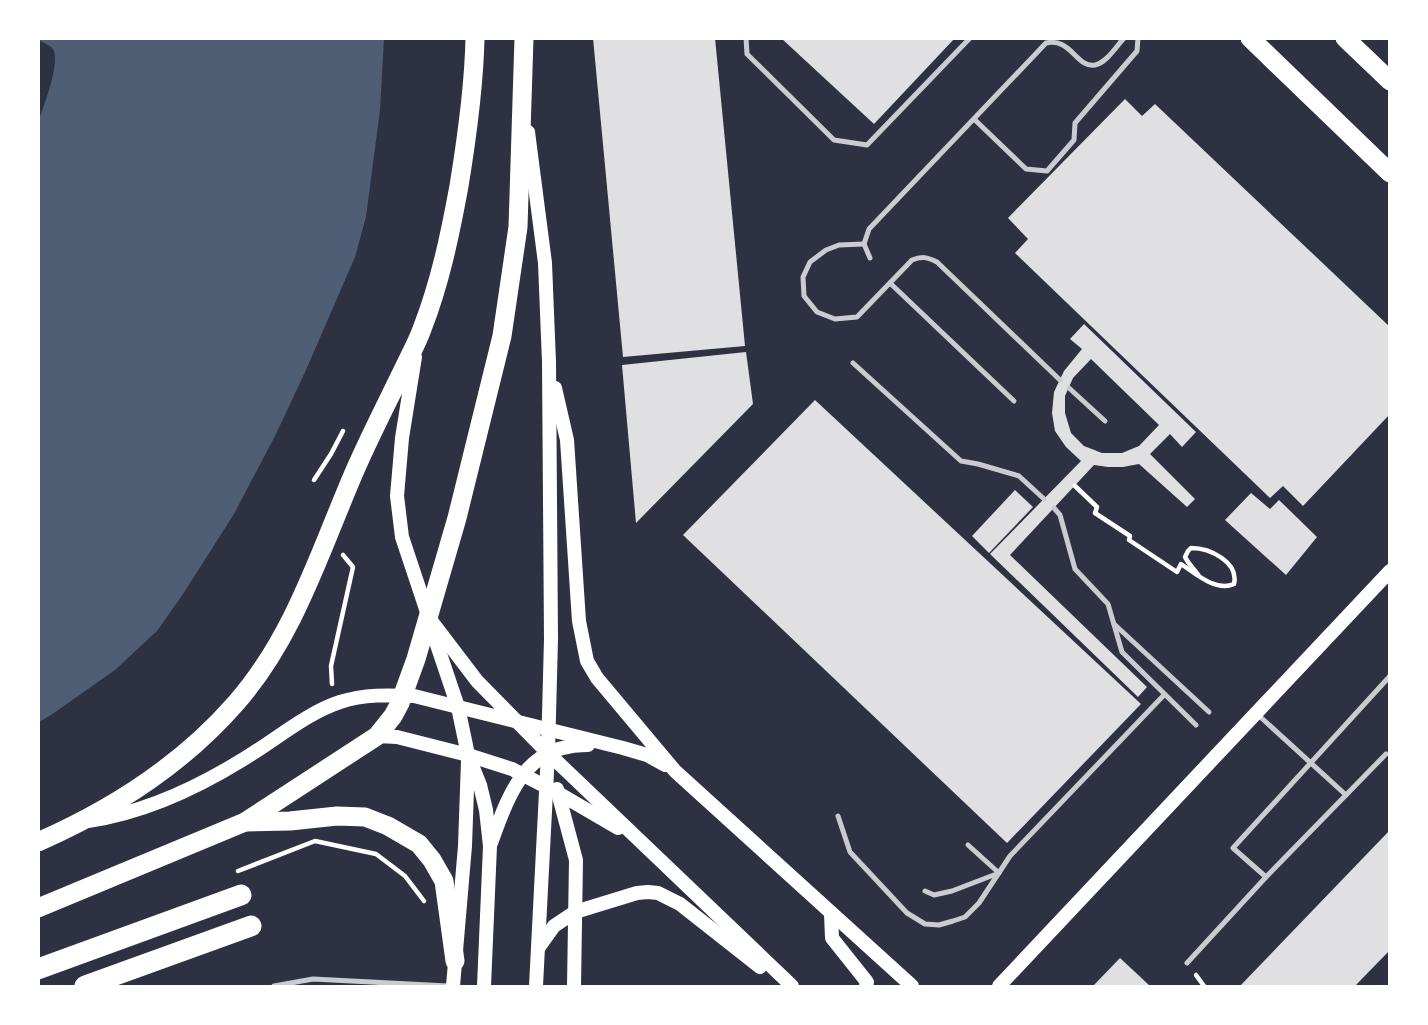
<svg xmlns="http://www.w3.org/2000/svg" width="1428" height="1025" font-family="Ubuntu,sans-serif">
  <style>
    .water { fill: #4f5d75 }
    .building { fill: #e0e0e3; fill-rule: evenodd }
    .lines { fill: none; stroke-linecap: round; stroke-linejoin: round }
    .path { stroke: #fff; stroke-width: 4.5 }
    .service { stroke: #caccd0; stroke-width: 5 }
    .secondary { stroke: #fff; stroke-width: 14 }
    .trunk { stroke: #fff; stroke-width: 19 }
    .motorway { stroke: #fff; stroke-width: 21 }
  </style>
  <rect width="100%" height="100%" fill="#2d3142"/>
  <path class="water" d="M39,38L384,39L380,110L366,217L355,257L306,370L276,434L234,514L183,594L157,631L115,670L51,715L39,722L38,122C43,108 61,62 53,49C50,45 43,43 39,40Z"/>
  <g class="building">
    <path d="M593,38H715L745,346L623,357Z"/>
    <path d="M781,38H955L874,124Z"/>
    <path d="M1125,99L1142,116L1155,104L1390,327V414L1303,506L1283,486L1270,498L1015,253L1028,239L1008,218Z"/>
    <path d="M1084,324L1196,432L1182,447L1170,434L1150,454L1195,499L1187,507L1139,464L1123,467H1108L1094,465L1010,555L1147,687L1138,697L990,554L1081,461L1066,447L1055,431L1052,413L1054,392L1064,371L1082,349L1070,339ZM1091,359L1159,425L1139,446L1122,453H1102L1084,446L1071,433L1065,413V396L1073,378Z"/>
    <path d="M746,352L753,404L636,523L622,365Z"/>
    <path d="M815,400L1141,704L1007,843L683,535Z"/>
    <path d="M1015,490L1033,507L989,553L972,536Z"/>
    <path d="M1251,493L1270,509L1279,500L1317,537L1286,575L1225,520Z"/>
    <path d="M1390,830V950L1355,986H1240Z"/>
    <path d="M1120,958L1150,986H1093Z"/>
  </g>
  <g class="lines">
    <g class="path">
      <path d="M314,480L331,454L343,431"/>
      <path d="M1075,486L1097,507L1095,513L1130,536L1129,540L1177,572L1181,564C1196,574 1216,592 1234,584C1239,562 1210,548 1191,548L1188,551L1185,557L1188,562L1199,576"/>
      <path d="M332,684L331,666L353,567L343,555"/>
      <path d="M238,871L315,841L376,854L405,876L424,901"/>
      <path d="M1196,975L1204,986"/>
    </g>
    <g class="service">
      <path d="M746,38L747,54L834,140L867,145L970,38"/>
      <path d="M974,119L1026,169L1047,171L1074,140L1075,123L1137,51L1138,38"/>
      <path d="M864,244L839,245L826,250L810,262L803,277L804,296L817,312L835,319L857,317L912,260C922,256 927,257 937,262L1060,380"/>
      <path d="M870,258L864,244L869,229L1046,43C1071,37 1077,69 1095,65C1106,63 1116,47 1124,38"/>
      <path d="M890,283L1014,401"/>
      <path d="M853,363L961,461L978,464L1019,476L1044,499"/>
      <path d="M1069,388L1105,421"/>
      <path d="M1054,508L1060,515L1075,569L1108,604L1122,652L1196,725"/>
      <path d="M1114,624L1209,712"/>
      <path d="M1256,713L1346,795"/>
      <path d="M838,816L850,852L907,913L925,924L939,925L953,921L965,917L979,903L1010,856L1164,695"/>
      <path d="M1266,877L1233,848L1390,676"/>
      <path d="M925,891L934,895L952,891L999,873L968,845"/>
      <path d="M1187,963L1266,877L1386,754"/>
      <path d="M274,986L313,979L448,986"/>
    </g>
    <g class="secondary">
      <path d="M528,132L545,263L549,362L551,639L548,753L536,986"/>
      <path d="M415,357L402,438L397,496L402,537L429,618L477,681L548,753L792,986"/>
      <path d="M555,388L567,440L579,621L587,661L597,678L675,771L912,986"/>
      <path d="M432,630L458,707L468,755L480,785L486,810L490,846L484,986"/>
      <path d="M377,736L397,737L468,755L512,769L558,793L618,828"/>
      <path d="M557,789L576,860L574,986"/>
      <path d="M88,821C143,813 195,789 242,760C273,742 306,713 340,702C364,694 389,695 414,696L623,748L647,755L665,765"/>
      <path d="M491,843C509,794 525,744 588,745"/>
      <path d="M831,913L832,938L867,982L866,986"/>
      <path d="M539,947L554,926L575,912L637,893L648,892L658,893L680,904L760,967"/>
      <path d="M453,986L465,846L468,761"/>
      <path d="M999,986L1390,571"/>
    </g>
    <g class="trunk">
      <path d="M1250,38L1390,173"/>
      <path d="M1345,38L1390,81"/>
      <path d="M245,822L290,821L337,816L365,817L388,826L419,844L432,860L444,881L455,961"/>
      <path d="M38,842C113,809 182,765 236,703C295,636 321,548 356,468C371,434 388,401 404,368C410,355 417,343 422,329C440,283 450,235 459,186C467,137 474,88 475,38"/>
      <path d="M38,908L245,822L377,736L393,716L400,703L416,659L457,518L502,336L518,227L524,38"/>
    </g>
    <g class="motorway">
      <path d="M38,969L241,895"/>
      <path d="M85,986L251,926"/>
    </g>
  </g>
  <rect width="1428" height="1025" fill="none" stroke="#ffffff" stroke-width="80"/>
</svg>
